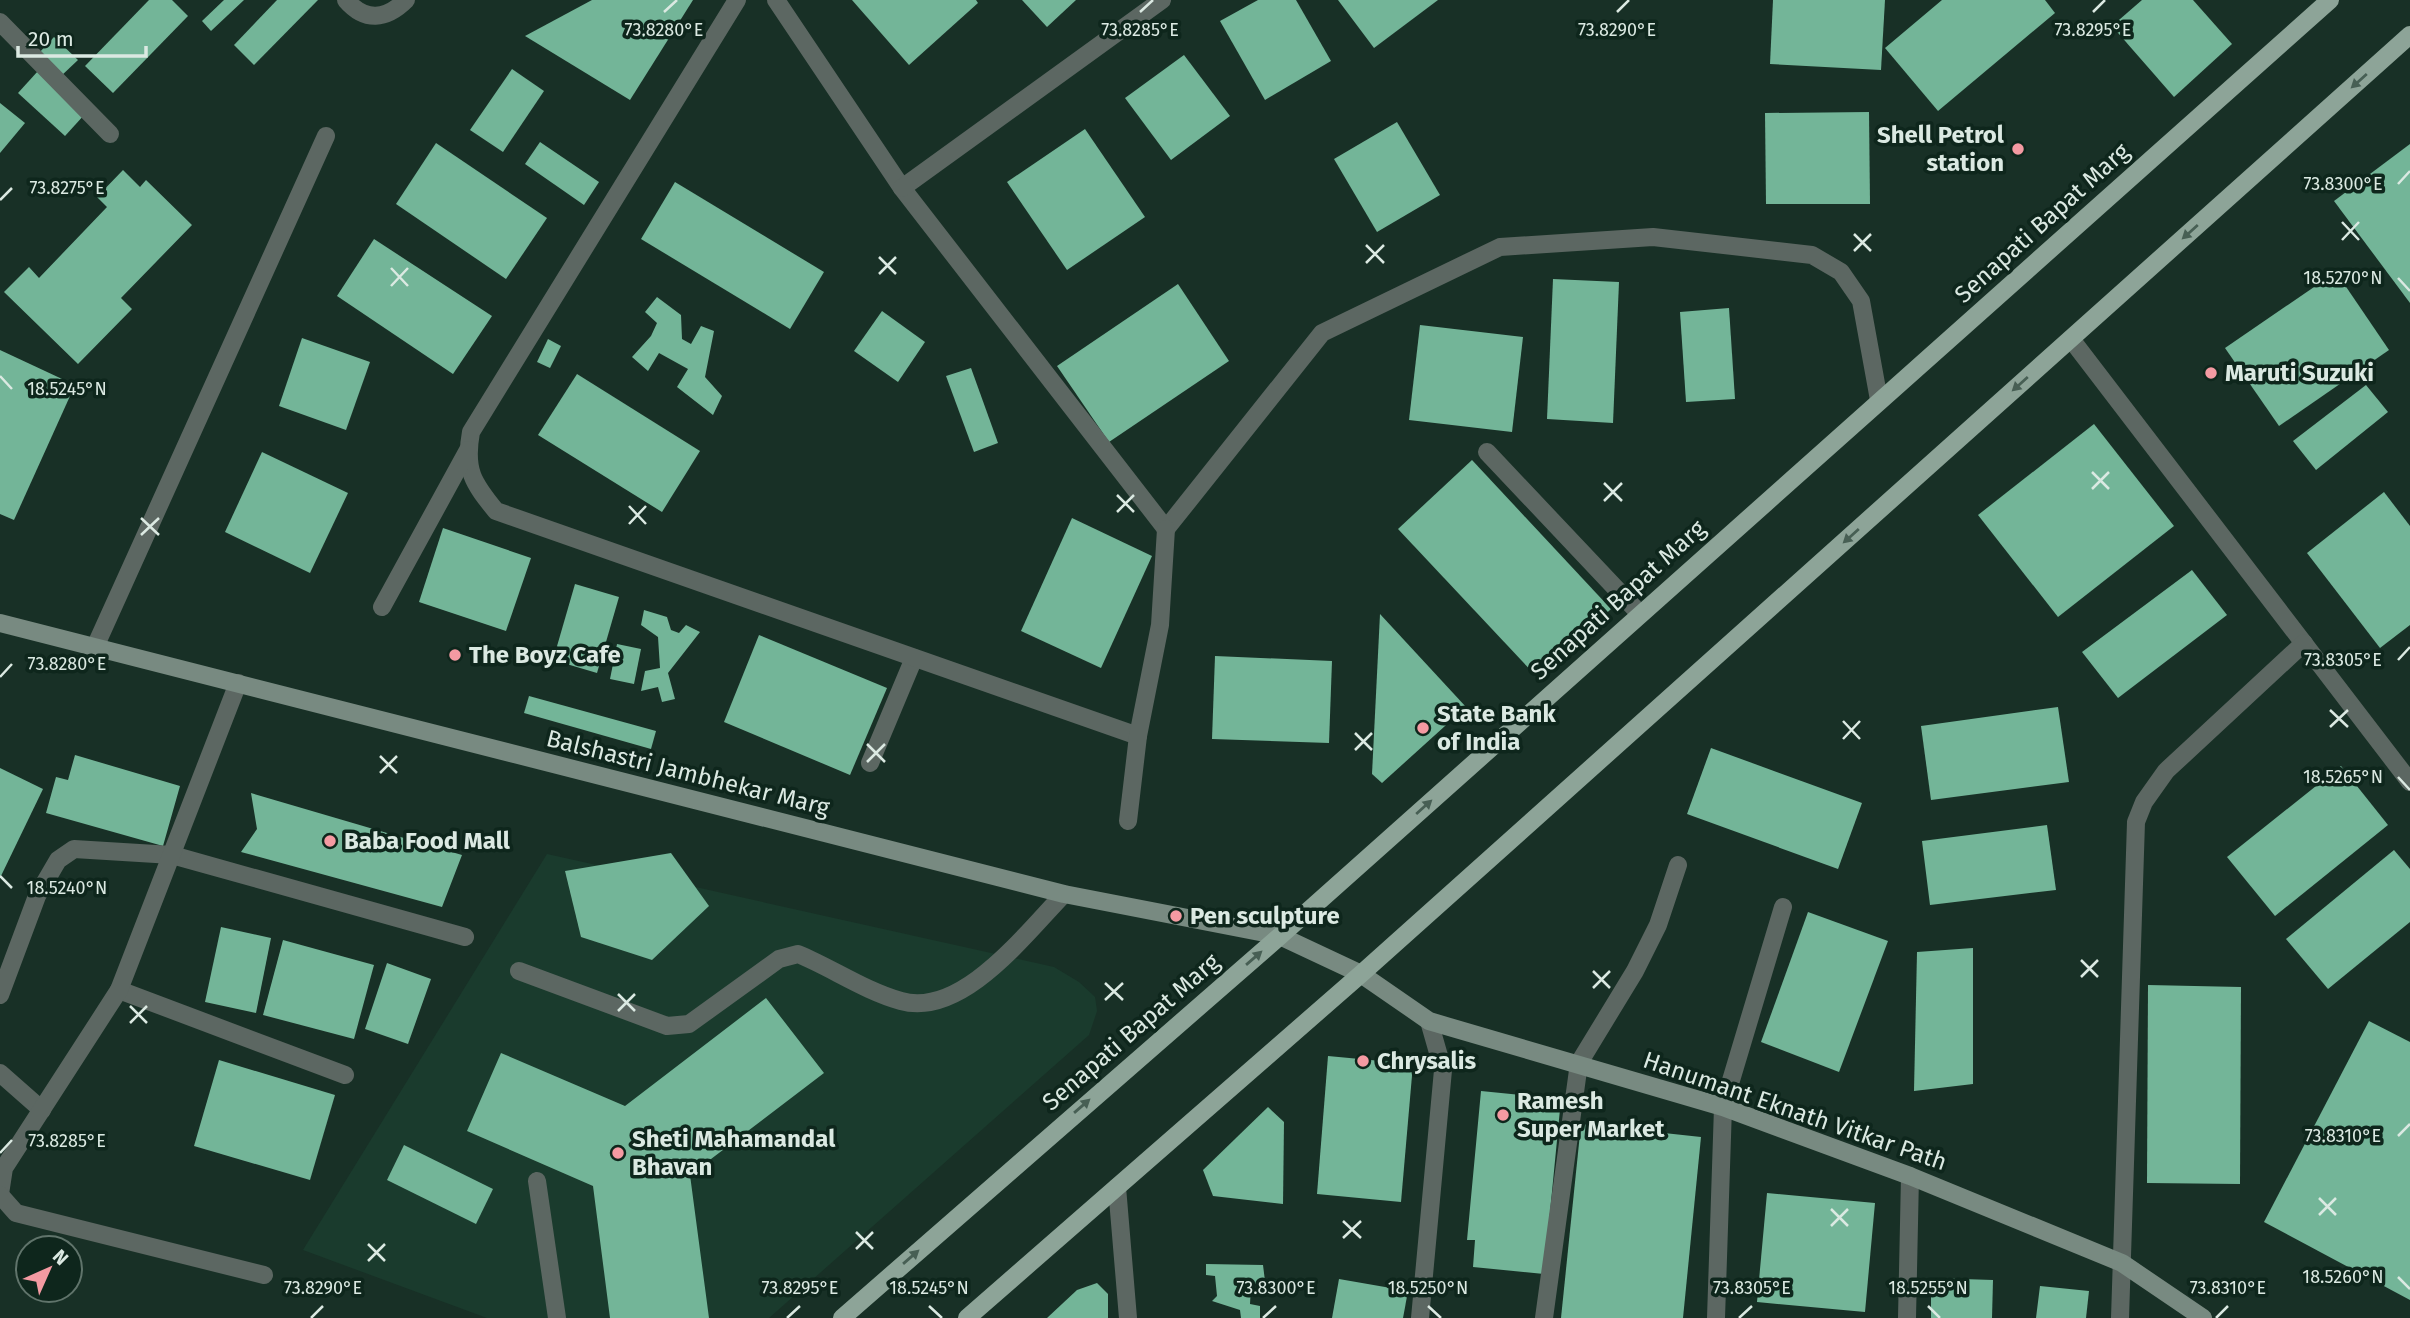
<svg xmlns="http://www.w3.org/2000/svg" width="2410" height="1318" font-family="'Fira Sans',sans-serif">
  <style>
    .built { fill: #1a3b2d }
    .building { fill: #73b598 }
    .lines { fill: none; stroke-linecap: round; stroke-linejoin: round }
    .lane { stroke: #5c6762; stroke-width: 18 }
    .street { stroke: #5c6762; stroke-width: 18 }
    .secondary { stroke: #788a81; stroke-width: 18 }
    .primary { stroke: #8da498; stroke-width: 18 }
    .oneway { fill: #475f54 }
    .ticks { fill: none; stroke: #dbe9e2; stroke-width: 2.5 }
    .poi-dot { fill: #f49aa2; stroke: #0e261c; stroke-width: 2.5 }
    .labels { text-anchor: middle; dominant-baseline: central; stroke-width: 7; stroke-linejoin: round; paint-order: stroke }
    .poi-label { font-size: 24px; font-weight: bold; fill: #dbe9e2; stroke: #0e261c; text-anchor: start }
    .street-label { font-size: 24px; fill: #dbe9e2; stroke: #0e261c }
    .ticks-label { font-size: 18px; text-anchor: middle; fill: #dbe9e2; stroke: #0e261c; stroke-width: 7; stroke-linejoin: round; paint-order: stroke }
  </style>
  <rect width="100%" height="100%" fill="#183026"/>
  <path class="built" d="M547,854L1054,967L1079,982L1095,997L1097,1011L1089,1035L769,1318H487L303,1250Z"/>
  <g class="building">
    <path d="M149,0H172L188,16L113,93L85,66Z"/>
    <path d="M224,0H244L211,31L202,21Z"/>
    <path d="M277,0H318L254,65L234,45Z"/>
    <path d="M592,0H693L630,100L525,36Z"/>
    <path d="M852,0H976L978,3L909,65Z"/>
    <path d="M1022,0H1076L1047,27Z"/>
    <path d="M1258,0H1296L1331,61L1265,100L1220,21Z"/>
    <path d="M1338,0H1438L1374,48Z"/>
    <path d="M1773,0H1885L1881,70L1770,64Z"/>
    <path d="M1942,0H2045L2055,13L1938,111L1885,48Z"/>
    <path d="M2142,0H2193L2232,44L2174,97L2112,26Z"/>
    <path d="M54,37L78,60L60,77L37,55Z"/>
    <path d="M1184,55L1230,116L1171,160L1125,98Z"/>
    <path d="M512,69L544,91L503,152L470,130Z"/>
    <path d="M38,71L85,114L65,136L18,93Z"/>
    <path d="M0,103L25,123L0,153Z"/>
    <path d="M1869,112L1870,204H1766L1765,113Z"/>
    <path d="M1397,122L1440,195L1377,232L1334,159Z"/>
    <path d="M1085,129L1145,217L1067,270L1007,182Z"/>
    <path d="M540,142L599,182L584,205L525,164Z"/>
    <path d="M436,143L547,218L506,279L396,204Z"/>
    <path d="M2410,144V303L2334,201Z"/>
    <path d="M123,170L140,187L146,180L192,225L121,298L132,309L78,364L4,292L29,267L39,278L107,207L97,197Z"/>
    <path d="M675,182L824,272L790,329L641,239Z"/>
    <path d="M374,239L492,316L453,374L337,296Z"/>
    <path d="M2336,272L2389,350L2279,426L2225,348Z"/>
    <path d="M1553,279L1619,282L1613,423L1547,419Z"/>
    <path d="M1178,284L1229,361L1109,442L1057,366Z"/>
    <path d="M657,297L681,315L682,339L691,344L701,326L714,331L705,377L722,396L713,415L677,387L688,369L659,353L648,371L632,357L651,336L657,323L645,312Z"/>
    <path d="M1729,308L1735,399L1686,402L1680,312Z"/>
    <path d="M882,311L925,342L898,382L854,351Z"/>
    <path d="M1420,325L1523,337L1512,432L1409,420Z"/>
    <path d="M302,338L370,362L346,430L279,406Z"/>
    <path d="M548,339L561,346L550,368L537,362Z"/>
    <path d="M0,350L75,385L14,520L0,514Z"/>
    <path d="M971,368L998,443L974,452L946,376Z"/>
    <path d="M577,374L700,451L662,512L538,435Z"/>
    <path d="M2366,385L2388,412L2316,470L2293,441Z"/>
    <path d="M2094,424L2174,526L2058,617L1978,515Z"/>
    <path d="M262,452L348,493L310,573L225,532Z"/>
    <path d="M1472,460L1611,609L1537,677L1398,529Z"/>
    <path d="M2384,492L2410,526V625L2380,648L2307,553Z"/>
    <path d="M1072,518L1152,556L1101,668L1021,631Z"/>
    <path d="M443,528L531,558L506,631L419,602Z"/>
    <path d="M2192,570L2227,615L2118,698L2082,652Z"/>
    <path d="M575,584L619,597L597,673L553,660Z"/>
    <path d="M644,610L667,617L671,630L679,633L686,625L700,632L668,673L675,699L662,702L658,687L641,691L645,671L660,668L658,637L641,625Z"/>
    <path d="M1380,614L1466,707L1382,783L1372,774Z"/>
    <path d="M759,635L887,688L850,775L724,722Z"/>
    <path d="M617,644L641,649L634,684L610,679Z"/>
    <path d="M1215,656L1332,661L1329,743L1212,739Z"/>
    <path d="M529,696L656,731L651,749L524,713Z"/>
    <path d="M2058,707L2069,782L1931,800L1921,726Z"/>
    <path d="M1711,748L1862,803L1838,869L1687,814Z"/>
    <path d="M75,755L180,786L163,846L46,813L56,777L68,780Z"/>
    <path d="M2341,766L2388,825L2275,916L2227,857Z"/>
    <path d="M0,768L43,789L0,878Z"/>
    <path d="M251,793L462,855L442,907L241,852L257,829Z"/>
    <path d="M2047,825L2056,890L1930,905L1922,841Z"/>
    <path d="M2394,850L2410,869V922L2328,989L2286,939Z"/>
    <path d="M671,853L709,906L652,960L581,937L565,871Z"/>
    <path d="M1808,912L1888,941L1839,1072L1761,1042Z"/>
    <path d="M221,927L271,938L256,1013L205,1002Z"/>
    <path d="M283,940L374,965L354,1039L263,1015Z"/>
    <path d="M1973,948V1084L1914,1091L1917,952Z"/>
    <path d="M387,963L431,979L408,1044L365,1029Z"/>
    <path d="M2148,985L2241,987L2240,1184L2147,1183Z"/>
    <path d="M766,998L824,1073L690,1175L709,1318H610L593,1186L467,1131L501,1053L625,1106Z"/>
    <path d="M2369,1021L2410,1042V1300L2264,1222Z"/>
    <path d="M1328,1056L1413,1064L1401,1202L1317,1194Z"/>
    <path d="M219,1060L335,1095L310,1180L194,1146Z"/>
    <path d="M1481,1091L1561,1099L1544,1274L1473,1267L1475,1240H1467Z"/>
    <path d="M1268,1107L1284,1122L1283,1204L1213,1196L1203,1170Z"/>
    <path d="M1581,1124L1701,1137L1683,1318H1561Z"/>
    <path d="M404,1145L493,1189L476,1224L387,1180Z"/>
    <path d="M1767,1193L1875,1203L1865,1312L1757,1302Z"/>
    <path d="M1206,1264L1263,1265L1265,1281L1251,1285L1250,1304L1260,1306V1318H1241L1240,1310L1212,1301L1217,1296L1215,1276L1206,1275Z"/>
    <path d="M1931,1278L1993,1280L1992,1318H1931Z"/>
    <path d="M1339,1279L1408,1291L1403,1318H1332Z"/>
    <path d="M1097,1283L1108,1294V1318H1047L1077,1290Z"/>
    <path d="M2040,1286L2089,1291L2086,1318H2036Z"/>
  </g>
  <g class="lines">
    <g class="lane">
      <path d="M1487,452L1640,614"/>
      <path d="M95,647L326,136"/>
      <path d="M870,763L914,658"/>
      <path d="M519,971L667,1026L689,1024L779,959L798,954C832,968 865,991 901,1001C962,1018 1025,934 1064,894"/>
      <path d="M119,990L345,1075"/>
      <path d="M0,995L37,896L58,860L74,849L172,855L465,937"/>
      <path d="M0,1073L42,1110"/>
      <path d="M537,1181L557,1318"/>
      <path d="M0,1194L4,1168L119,990L238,683"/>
      <path d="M0,1195L16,1213L264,1275"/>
    </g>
    <g class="street">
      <path d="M346,0C365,22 386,20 406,0"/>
      <path d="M737,0L471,432C464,470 473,483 496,511L1138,736"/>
      <path d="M776,0L902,188L1166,529L1322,333L1500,247L1653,237L1812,255L1841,272L1861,301L1879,400"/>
      <path d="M0,22L110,134"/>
      <path d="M902,188L1162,0"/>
      <path d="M2071,339L2410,782"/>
      <path d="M382,607L468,450"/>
      <path d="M1128,821L1138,736L1160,625L1166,529"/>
      <path d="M1117,1187L1128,1318"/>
      <path d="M1420,1318L1443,1070L1429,1021"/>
      <path d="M1544,1318L1579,1063L1635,971L1658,925L1678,865"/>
      <path d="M1716,1318L1723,1107L1783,907"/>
      <path d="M1907,1318L1910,1176"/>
      <path d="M2120,1318L2136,822L2144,802L2166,771L2304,643"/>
    </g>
    <path class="secondary" d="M0,623L1064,894L1280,936L1361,974L1429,1021L1723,1107L1910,1176L2122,1263L2203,1318"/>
    <g class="primary">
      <path d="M842,1318L1280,936L2330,0"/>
      <path d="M967,1318L1361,974L2410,35"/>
    </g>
  </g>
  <defs><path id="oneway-solid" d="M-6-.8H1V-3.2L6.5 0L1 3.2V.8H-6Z" transform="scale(1.75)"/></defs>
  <g class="oneway">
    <use href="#oneway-solid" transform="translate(2359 81) rotate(138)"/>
    <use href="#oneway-solid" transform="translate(2190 232) rotate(138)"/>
    <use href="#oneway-solid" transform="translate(2020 384) rotate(138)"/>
    <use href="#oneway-solid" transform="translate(1851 536) rotate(138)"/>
    <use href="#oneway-solid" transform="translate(1424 807) rotate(-42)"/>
    <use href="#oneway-solid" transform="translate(1254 958) rotate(-41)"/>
    <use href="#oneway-solid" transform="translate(1082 1106) rotate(-41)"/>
    <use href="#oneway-solid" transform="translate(911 1257) rotate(-41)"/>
  </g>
  <path class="ticks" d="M664,12L677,0M1140,12L1153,0M1617,12L1629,0M2093,12L2105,0M2398,184L2410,171M0,200L12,188M2342,222L2359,240M1854,234L1871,251M2342,240L2359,222M1366,245L1384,263M1854,251L1871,234M879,257L896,274M1366,263L1384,245M391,268L408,286M879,274L896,257M2398,278L2410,291M391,286L408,268M0,376L12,389M2092,472L2109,489M1604,483L1622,501M2092,489L2109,472M1117,495L1134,512M1604,501L1622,483M629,506L646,524M1117,512L1134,495M141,518L159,535M629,524L646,506M141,535L159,518M2398,660L2410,647M0,677L12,664M2330,710L2348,727M1843,721L1860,739M2330,727L2348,710M1355,733L1372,750M1843,739L1860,721M867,744L885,762M1355,750L1372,733M380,756L397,773M867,762L885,744M380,773L397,756M2398,777L2410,790M0,876L12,888M2081,960L2098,977M1593,971L1610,988M2081,977L2098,960M1105,983L1123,1000M1593,988L1610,971M618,994L635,1011M1105,1000L1123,983M130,1006L147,1023M618,1011L635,994M130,1023L147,1006M2398,1136L2410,1124M0,1153L12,1140M2319,1198L2336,1215M1831,1209L1848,1226M2319,1215L2336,1198M1343,1221L1361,1238M1831,1226L1848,1209M856,1232L873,1249M1343,1238L1361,1221M368,1244L385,1261M856,1249L873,1232M368,1261L385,1244M2398,1277L2410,1289M929,1306L942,1318M1428,1306L1441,1318M1928,1306L1940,1318M311,1318L323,1306M787,1318L800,1306M1263,1318L1276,1306M1739,1318L1752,1306M2216,1318L2228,1306"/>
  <g class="poi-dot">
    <circle cx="2018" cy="149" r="7"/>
    <circle cx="2211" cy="373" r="7"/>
    <circle cx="455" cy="655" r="7"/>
    <circle cx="1423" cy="728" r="7"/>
    <circle cx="330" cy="841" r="7"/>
    <circle cx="1176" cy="916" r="7"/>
    <circle cx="1363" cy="1061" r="7"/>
    <circle cx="1503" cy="1115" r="7"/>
    <circle cx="618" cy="1153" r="7"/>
  </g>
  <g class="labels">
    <g class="poi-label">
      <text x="2004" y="135" text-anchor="end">Shell Petrol<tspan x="2004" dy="28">station</tspan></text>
      <text x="2225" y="373">Maruti Suzuki</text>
      <text x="469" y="655">The Boyz Cafe</text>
      <text x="1437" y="714">State Bank<tspan x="1437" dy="28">of India</tspan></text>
      <text x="344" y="841">Baba Food Mall</text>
      <text x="1190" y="916">Pen sculpture</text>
      <text x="1377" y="1061">Chrysalis</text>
      <text x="1517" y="1101">Ramesh<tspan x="1517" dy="28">Super Market</tspan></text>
      <text x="632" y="1139">Sheti Mahamandal<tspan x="632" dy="28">Bhavan</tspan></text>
    </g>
    <g class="street-label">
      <text transform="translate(2042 223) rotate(-42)">Senapati Bapat Marg</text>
      <text transform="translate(1618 600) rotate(-42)">Senapati Bapat Marg</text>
      <text transform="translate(688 773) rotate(14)">Balshastri Jambhekar Marg</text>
      <text transform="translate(1131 1032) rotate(-41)">Senapati Bapat Marg</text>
      <text transform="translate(1795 1111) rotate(19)">Hanumant Eknath Vitkar Path</text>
    </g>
  </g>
  <g class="ticks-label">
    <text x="664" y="36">73.8280°E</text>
    <text x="1140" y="36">73.8285°E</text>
    <text x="1617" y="36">73.8290°E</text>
    <text x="2093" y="36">73.8295°E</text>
    <text x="2343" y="190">73.8300°E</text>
    <text x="67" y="194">73.8275°E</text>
    <text x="2343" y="284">18.5270°N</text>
    <text x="67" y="395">18.5245°N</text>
    <text x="2343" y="666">73.8305°E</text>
    <text x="67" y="670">73.8280°E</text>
    <text x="2343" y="783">18.5265°N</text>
    <text x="67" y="894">18.5240°N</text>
    <text x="2343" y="1142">73.8310°E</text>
    <text x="67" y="1147">73.8285°E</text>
    <text x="2343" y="1283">18.5260°N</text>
    <text x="323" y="1294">73.8290°E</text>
    <text x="800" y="1294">73.8295°E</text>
    <text x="1276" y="1294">73.8300°E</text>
    <text x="1428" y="1294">18.5250°N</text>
    <text x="1752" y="1294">73.8305°E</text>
    <text x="2228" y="1294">73.8310°E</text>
    <text x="929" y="1294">18.5245°N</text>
    <text x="1928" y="1294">18.5255°N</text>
  </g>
  <g transform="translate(49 1269) rotate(45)"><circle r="33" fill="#0e261c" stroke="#60746b" stroke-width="2"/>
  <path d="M0-5L12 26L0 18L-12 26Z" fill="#f49aa2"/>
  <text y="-10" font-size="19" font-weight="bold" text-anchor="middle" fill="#dbe9e2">N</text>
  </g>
  <path d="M18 46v10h128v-10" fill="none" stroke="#dbe9e2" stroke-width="3.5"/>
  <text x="28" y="46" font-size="21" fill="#dbe9e2" stroke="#0e261c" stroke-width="5" paint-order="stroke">20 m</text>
</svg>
